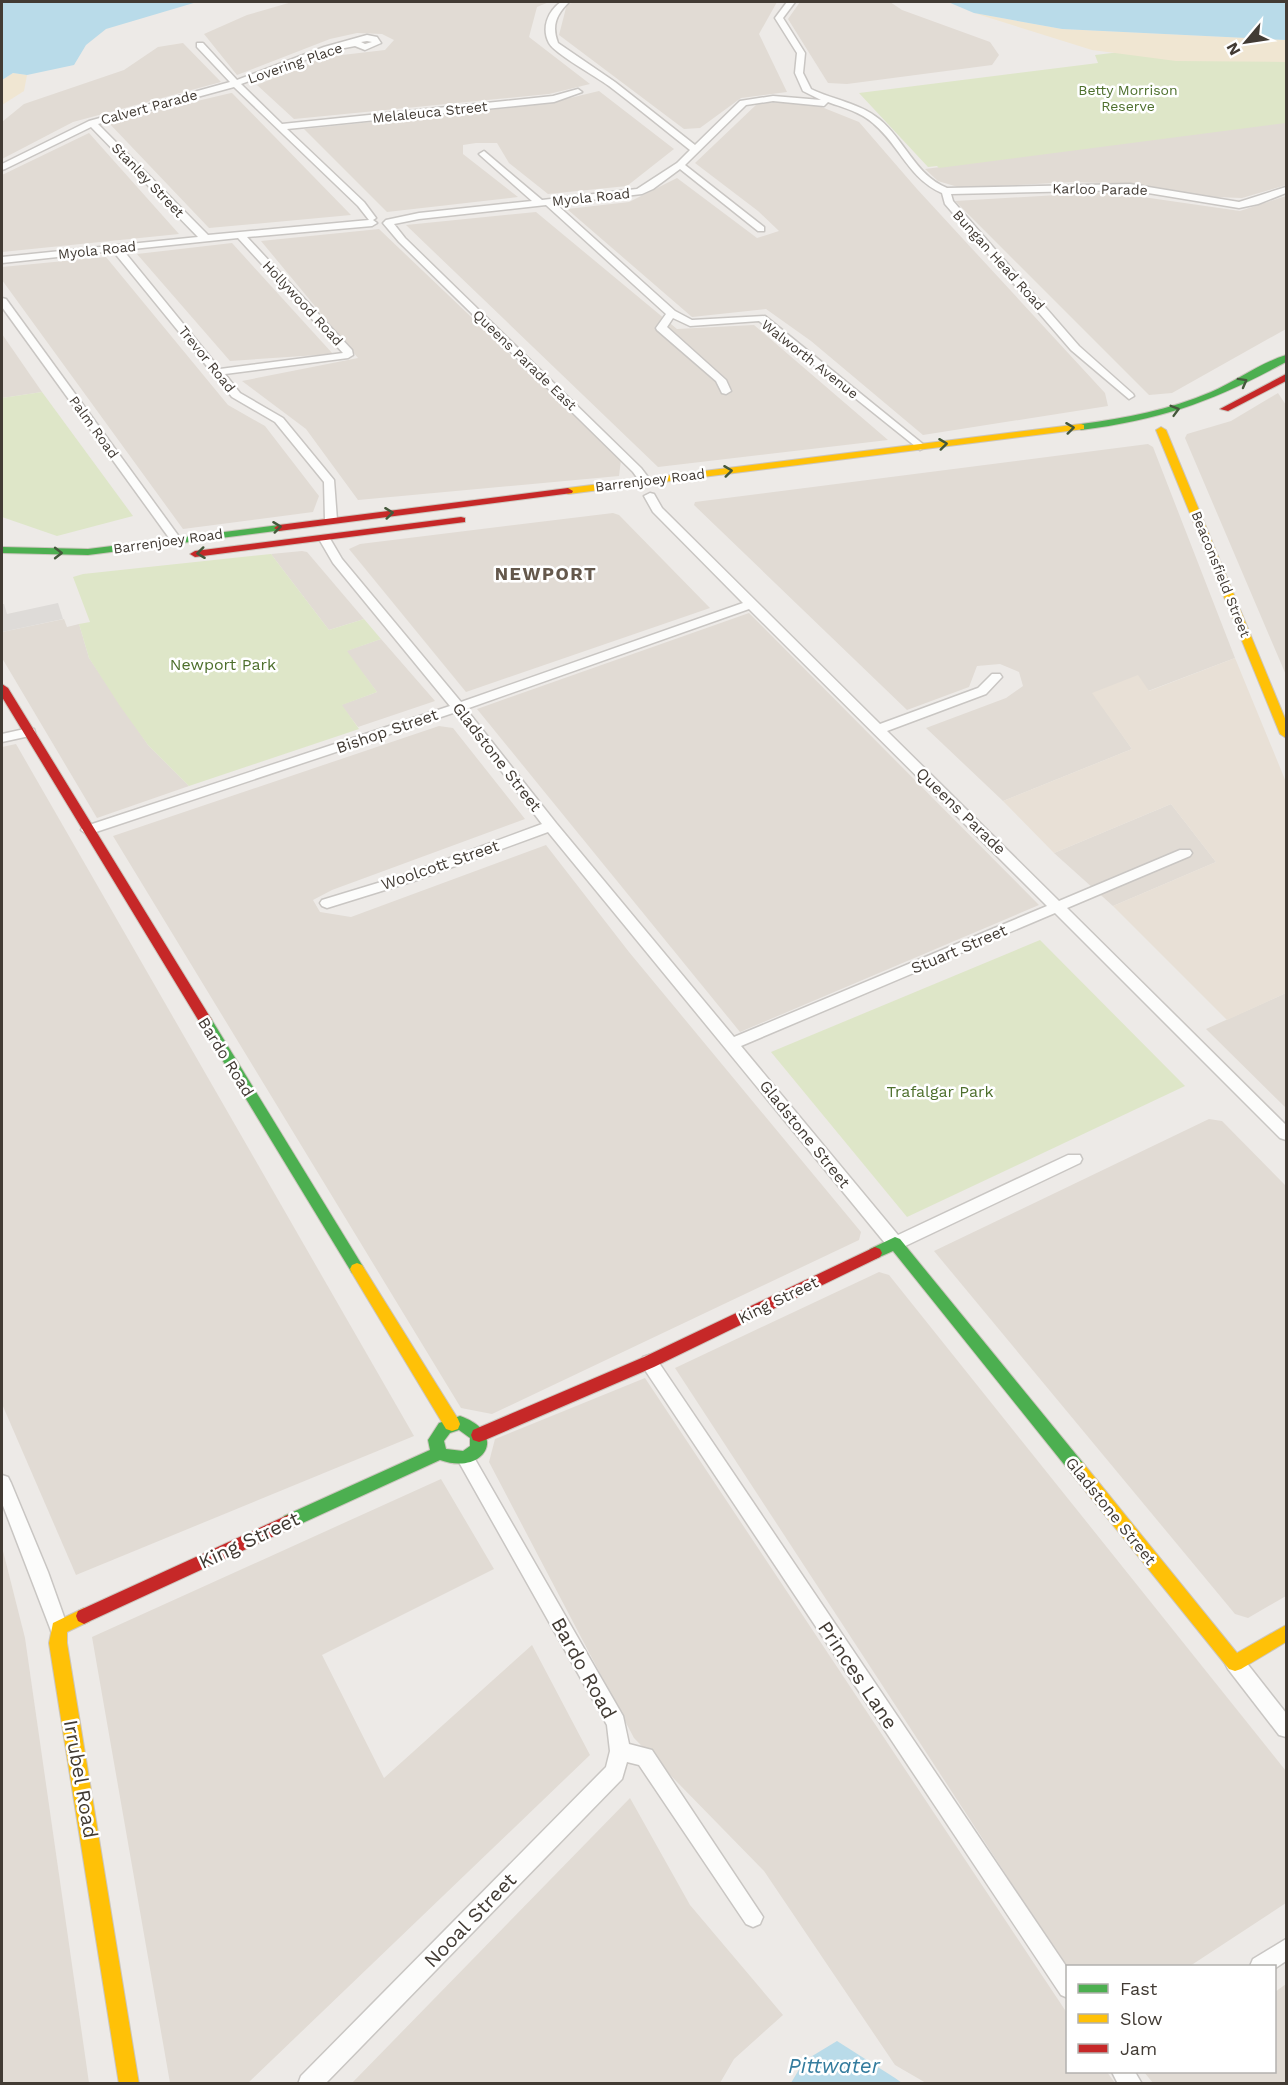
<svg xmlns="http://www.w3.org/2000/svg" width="1288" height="2085" font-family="'Work Sans',sans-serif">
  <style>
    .residential { fill: #e1dbd4 }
    .education { fill: #e8e0d6 }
    .green { fill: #dee6c8 }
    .sand { fill: #f0e6d2 }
    .parking { fill: #dedbd8 }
    .water { fill: #b9dbe9 }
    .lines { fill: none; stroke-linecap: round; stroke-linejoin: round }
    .street-casing { stroke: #c9c6c3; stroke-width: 3 }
    .fast-casing { stroke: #ccc6be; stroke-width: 2 }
    .slow-casing { stroke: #ccc6be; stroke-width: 2 }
    .jam-casing { stroke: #ccc6be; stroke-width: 2 }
    .street { fill: #fcfcfb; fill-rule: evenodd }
    .fast { fill: #4caf50; fill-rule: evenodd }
    .slow { fill: #ffc107; fill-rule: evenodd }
    .jam { fill: #c62828; fill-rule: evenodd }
    .oneway { stroke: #44583b }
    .labels { text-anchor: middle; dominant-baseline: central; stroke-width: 5; stroke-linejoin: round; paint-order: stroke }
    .far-street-label { font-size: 14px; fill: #423b34; stroke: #fff }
    .far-park-label { font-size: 14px; fill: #4d6f2c; stroke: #fff }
    .park-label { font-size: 16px; fill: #4d6f2c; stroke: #fff }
    .street-label { font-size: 16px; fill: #423b34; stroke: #fff }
    .far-district-label { font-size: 18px; font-weight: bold; letter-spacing: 1.5px; fill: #64584c; stroke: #fff }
    .near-street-label { font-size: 20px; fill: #423b34; stroke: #fff }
    .near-water-label { font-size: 21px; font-style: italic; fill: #347c9e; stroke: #fff }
  </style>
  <rect width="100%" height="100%" fill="#edeae7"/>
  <g class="residential">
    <path d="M292,2H549L537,7L529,37L590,84L549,94L294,119L257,85L325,57L385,50L394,40L382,34L357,33L330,39L237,75L204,34L247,15Z"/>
    <path d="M577,2H777L759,34L787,92L741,98L700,128L684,129L559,35L567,4Z"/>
    <path d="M800,2H890L902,10L990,42L999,55L992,65L847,84L828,83L788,19Z"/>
    <path d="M183,43L221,82L73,122L2,159V122L24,104L124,70L158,47Z"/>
    <path d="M599,91L674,149L627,186L548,194L509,163L497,143H476L463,145V154L518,197L387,212L304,129L545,104Z"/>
    <path d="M231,93H232L351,215L209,228L108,122Z"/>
    <path d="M804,100L859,122L917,189L1105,393L1108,406L923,435L811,341L766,309L692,317L567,209L629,202L677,178L757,238L779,231L758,211L695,163L757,104Z"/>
    <path d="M1286,121V185L1242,198L1216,197L1133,184L1073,182L961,188L938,181L925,169Z"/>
    <path d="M89,133L179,234L2,252V175Z"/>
    <path d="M1108,192L1240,211L1286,196V329L1172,393L1149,395L955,201Z"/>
    <path d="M536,212L677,329L754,325L888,440L658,467L406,225Z"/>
    <path d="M379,229L621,460L619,476L358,500L306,429L242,381L358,358L261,241Z"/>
    <path d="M232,243L333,354L230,361L137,254Z"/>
    <path d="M106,257L228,405L265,426L319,496L313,512L183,529L2,280V267Z"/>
    <path d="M2,334L42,392L2,398Z"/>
    <path d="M1278,393L1286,405V675L1185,438L1187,434L1231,421Z"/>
    <path d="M1148,444L1153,447L1235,658L1148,691L1093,693L1132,749L1003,801L926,728L1006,698L1023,686L1019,672L1000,664L977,666L969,687L907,710L694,505L695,502Z"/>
    <path d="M613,513L619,515L710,608L466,692L349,549L360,544Z"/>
    <path d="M302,551L307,552L364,619L329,630L271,554Z"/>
    <path d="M749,613L1039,905L740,1032L477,709Z"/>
    <path d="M64,619L67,627L79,624L89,658L148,745L189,786L97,818L2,658V632Z"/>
    <path d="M381,639L435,701L358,727L341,705L377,692L346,651Z"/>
    <path d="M439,726L453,728L525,819L332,890L313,900L320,912L351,917L546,845L629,952L861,1232L859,1240L492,1414L461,1408L113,836Z"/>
    <path d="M16,744L414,1436L76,1575L2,1404V747Z"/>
    <path d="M1171,804L1216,862L1113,906L1054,853Z"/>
    <path d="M1286,993V1108L1206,1029Z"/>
    <path d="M1209,1119L1222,1121L1286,1186V1596L1248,1618L1235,1614L934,1251Z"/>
    <path d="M879,1272L889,1275L1286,1771V1903L1190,1966L1067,1968L675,1368Z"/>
    <path d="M645,1378L1067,2013L1068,2072H1107L1115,2083H926L895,2065L764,1871L634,1738L489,1462L495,1439Z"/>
    <path d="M441,1479L494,1569L322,1655L384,1778L532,1645L590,1755L248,2083H170L92,1637Z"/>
    <path d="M2,1547L25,1638L89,2083H2Z"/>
    <path d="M630,1798L690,1905L783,2015L734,2059L720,2083H352Z"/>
    <path d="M1286,1984V2083H1153L1144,2072H1274L1275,1992Z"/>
  </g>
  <path class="education" d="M1235,658L1286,782V993L1227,1020L1113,906L1216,862L1171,804L1054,853L1003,801L1132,749L1092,693L1138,675L1149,691Z"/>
  <g class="green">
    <path d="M1286,50V123L939,168L937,166L928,167L859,93L1098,63L1095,55L1112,53Z"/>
    <path d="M42,392L133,516L57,536L2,517V398Z"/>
    <path d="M271,554L329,630L364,619L381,639L347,651L377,692L342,705L359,729L189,786L148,745L120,706L89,658L79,624L90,622L73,577L83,574Z"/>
    <path d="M1040,940L1185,1086L907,1217L771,1052Z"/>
  </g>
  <g class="sand">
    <path d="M974,13L1062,29L1286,40V62L1176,61L1092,50Z"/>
    <path d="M13,73L27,75L24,91L2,105V80Z"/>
  </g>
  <path class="parking" d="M58,603L63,619L2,632V604H4L7,614Z"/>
  <g class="water">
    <path d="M2,2H197L106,29L86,45L74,65L27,75L13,73L2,80Z"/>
    <path d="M948,2H1286V40L1062,29L974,13Z"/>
    <path d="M837,2041L895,2078L902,2083H791L804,2061Z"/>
  </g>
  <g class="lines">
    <defs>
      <g id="street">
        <path d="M561,2H569C557,14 551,25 558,43L615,82L695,145L740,101L773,96L821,100L803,91L795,73L797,53L775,18L787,2H795L783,18L805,53L803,73L811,89C833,100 860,103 879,119C905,140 915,175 947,188L1130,184L1239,202L1286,187V193L1258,204L1239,208L1130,190L951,194L953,201L1079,346L1133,394L1134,396L1129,399L1071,350L945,204L942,193C909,179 900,146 874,124C861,112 844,108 828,102L824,106L773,101L746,105L685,165L764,227V231H758L680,169L653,189L642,194L556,204L675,311L692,320L765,316L924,445L926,447L920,450L759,321L690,326L673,318L667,327L726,380L731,391L726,394L722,393L716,381L657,330L656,328L666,314L546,205L419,219L394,224L405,238L641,468L651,481L649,483H641L633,472L399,242L383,223L386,220L419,213L532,201L481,156L479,154L484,151L542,200L637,189L677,163L690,150C663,129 637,107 609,86C597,77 555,54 549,43C541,28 548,11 561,2Z"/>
        <path d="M367,35L377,37L381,43L365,50L355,46L329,51L241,84L282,124L553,96L578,89L582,92L554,102L287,129L364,202L376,218L373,220L377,223L372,226L247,237L352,350L353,355L348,358L225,374L240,393L283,418L334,480L337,520L331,523L325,520L324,482L275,422L232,397L113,251L2,263V257L198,237L91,127L5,169L2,170V164L89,121L230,82L197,47V43H203L237,80L324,47ZM367,41L372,42L365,44L361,42ZM234,87L358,206L369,220L208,235L98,124ZM238,238L343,353L220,369L123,250Z"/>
        <path d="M2,298L6,299L180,538V542H172L2,307Z"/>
        <path d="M650,493L654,494L662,508L880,724L978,688L992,674H1000L1002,677L986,694L887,731L1059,901L1180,850H1190L1192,853L1190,856L1067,908L1286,1125V1140L1280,1138L1055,913L741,1046L898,1235L1068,1155H1080L1082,1159L1080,1163L901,1248L895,1249L889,1248L548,832L414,881L327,908L322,906L320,903L322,900L404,875L542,824L456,712L93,833L88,835L81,830L83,827L450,706L333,563L319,539L321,537H329L342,559L461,702L743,603L653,512L644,496ZM749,609L1047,906L734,1037L556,823L466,709Z"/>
        <path d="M29,728L34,729L35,732L34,735L2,742V734Z"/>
        <path d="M649,1355L655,1357L1068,1969V1998L1061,1995L643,1367L640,1362L643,1357Z"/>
        <path d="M466,1451L472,1454L623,1716L629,1744L652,1750L763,1917L760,1924L753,1927L746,1924L639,1765L627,1762L622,1779L325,2084H298L301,2076L606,1767L610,1751L607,1725L460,1464L457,1459L460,1454Z"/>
        <path d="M2,1475L8,1477L11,1483L48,1572L68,1628L66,1634L59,1637L52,1634L50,1628L2,1503Z"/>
        <path d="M1235,1654L1242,1657L1286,1713V1737L1279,1735L1228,1669L1225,1663L1228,1657Z"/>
        <path d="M1286,1939V1961L1274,1969V1966H1250L1253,1959Z"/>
        <path d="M1112,2072H1135L1142,2084H1118Z"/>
      </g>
      <g id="fast">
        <path d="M1286,355V362C1214,401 1164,419 1081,430L1076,427L1081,424C1126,418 1169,410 1211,392C1236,381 1260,363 1286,355Z"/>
        <path d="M279,525L284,528L283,530L88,555L2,553V547L88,549Z"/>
        <path d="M205,1015L210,1017L362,1265L364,1269L362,1273L357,1275L352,1273L198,1020Z"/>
        <path d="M895,1237L900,1239L1083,1463L1085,1468L1083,1473L1077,1475L1071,1473L893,1251L875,1259L870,1257L868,1253L870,1249Z"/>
        <path d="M460,1416C509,1433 485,1476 440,1460L296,1526L290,1528L284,1526L282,1521L284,1516L430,1450L428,1440L439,1423ZM459,1430L470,1438V1446L463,1451L446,1449L444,1441L450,1433Z"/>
      </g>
      <g id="slow">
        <path d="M1081,424L1084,425V429L568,494L563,491L568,488Z"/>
        <path d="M1161,427L1166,430L1286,721V738L1280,734L1156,430Z"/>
        <path d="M357,1263L362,1265L458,1419L460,1424L458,1429L452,1431L446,1429L352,1273L350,1269L352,1265Z"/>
        <path d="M1077,1461L1083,1463L1237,1653L1286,1625V1642L1241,1669L1235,1671L1229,1669L1071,1473L1069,1468L1071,1463Z"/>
        <path d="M84,1608L90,1611L92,1616L90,1621L67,1632V1643L139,2084H119L49,1643L53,1623Z"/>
      </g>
      <g id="jam">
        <path d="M1286,374V381L1228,411L1220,409Z"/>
        <path d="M568,488L573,491L572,493L279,531L274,528L279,525Z"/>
        <path d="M461,517L465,518V522L195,557L190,554L195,551Z"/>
        <path d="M2,684L8,688L210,1017L212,1020L210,1023H200L2,697Z"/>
        <path d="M875,1247L880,1249L882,1253L880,1257L654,1367L485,1440L479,1442L473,1440L471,1435L473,1430L644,1357Z"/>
        <path d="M290,1514L296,1516L298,1521L296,1526L90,1621L84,1624L78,1621L76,1616L78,1611Z"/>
      </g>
    </defs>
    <use href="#street" class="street-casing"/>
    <use href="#fast" class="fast-casing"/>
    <use href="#slow" class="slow-casing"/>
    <use href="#jam" class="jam-casing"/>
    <use href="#street" class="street"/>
    <use href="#fast" class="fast"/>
    <use href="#slow" class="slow"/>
    <use href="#jam" class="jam"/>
  </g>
  <defs><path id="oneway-chevron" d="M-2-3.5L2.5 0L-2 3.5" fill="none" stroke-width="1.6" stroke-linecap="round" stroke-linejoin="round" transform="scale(1.5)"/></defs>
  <g class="oneway">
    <use href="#oneway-chevron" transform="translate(1243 382) rotate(-29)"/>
    <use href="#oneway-chevron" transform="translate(1175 410) rotate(-16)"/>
    <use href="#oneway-chevron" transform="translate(1070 428) rotate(-7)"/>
    <use href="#oneway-chevron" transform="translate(943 444) rotate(-7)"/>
    <use href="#oneway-chevron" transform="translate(728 471) rotate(-7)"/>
    <use href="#oneway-chevron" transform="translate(389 513) rotate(-7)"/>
    <use href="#oneway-chevron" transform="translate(277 527) rotate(-7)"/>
    <use href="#oneway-chevron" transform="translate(58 553)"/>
    <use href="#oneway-chevron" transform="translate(201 553) rotate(173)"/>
  </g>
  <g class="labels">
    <g class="far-street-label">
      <text transform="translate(295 63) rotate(-19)">Lovering Place</text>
      <text transform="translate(149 107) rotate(-15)">Calvert Parade</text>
      <text transform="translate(430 112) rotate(-6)">Melaleuca Street</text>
      <text transform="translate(148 180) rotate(46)">Stanley Street</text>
      <text transform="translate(1100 189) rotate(1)">Karloo Parade</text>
      <text transform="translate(591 197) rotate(-6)">Myola Road</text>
      <text transform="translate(97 250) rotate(-6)">Myola Road</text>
      <text transform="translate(999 260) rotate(48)">Bungan Head Road</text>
      <text transform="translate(303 303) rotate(47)">Hollywood Road</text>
      <text transform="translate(207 359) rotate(51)">Trevor Road</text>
      <text transform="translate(810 359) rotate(38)">Walworth Avenue</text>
      <text transform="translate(525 360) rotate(44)">Queens Parade East</text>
      <text transform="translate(94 427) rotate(54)">Palm Road</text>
      <text transform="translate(650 480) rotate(-7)">Barrenjoey Road</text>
      <text transform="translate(168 541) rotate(-8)">Barrenjoey Road</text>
      <text transform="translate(1221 574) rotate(68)">Beaconsfield Street</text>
    </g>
    <g class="far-park-label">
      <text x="1128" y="90">Betty Morrison<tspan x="1128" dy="16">Reserve</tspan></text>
    </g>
    <g class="park-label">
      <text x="223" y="664">Newport Park</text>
      <text x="940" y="1091">Trafalgar Park</text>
    </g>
    <g class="street-label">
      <text transform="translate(387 731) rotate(-19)">Bishop Street</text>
      <text transform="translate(497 757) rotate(52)">Gladstone Street</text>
      <text transform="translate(961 811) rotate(44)">Queens Parade</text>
      <text transform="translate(440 865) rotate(-19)">Woolcott Street</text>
      <text transform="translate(959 949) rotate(-23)">Stuart Street</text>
      <text transform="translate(226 1057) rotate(58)">Bardo Road</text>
      <text transform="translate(805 1134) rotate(51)">Gladstone Street</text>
      <text transform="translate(778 1300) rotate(-26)">King Street</text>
      <text transform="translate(1111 1511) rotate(51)">Gladstone Street</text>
    </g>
    <g class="far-district-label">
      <text x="546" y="573">NEWPORT</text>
    </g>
    <g class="near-street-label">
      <text transform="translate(249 1540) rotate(-25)">King Street</text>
      <text transform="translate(584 1668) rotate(61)">Bardo Road</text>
      <text transform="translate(858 1675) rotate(56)">Princes Lane</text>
      <text transform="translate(81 1779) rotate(80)">Irrubel Road</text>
      <text transform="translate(470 1920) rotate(-46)">Nooal Street</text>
    </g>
    <g class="near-water-label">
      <text x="834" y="2065">Pittwater</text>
    </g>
  </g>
  <rect width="1288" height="2085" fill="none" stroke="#423b34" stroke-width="6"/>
  <rect x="1066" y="1965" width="210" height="108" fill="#ffffff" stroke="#b3b1ae" stroke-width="1.5"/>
  <rect x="1078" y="1984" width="30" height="9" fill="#4caf50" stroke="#b3b1ae" stroke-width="1.5"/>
  <text x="1120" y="1995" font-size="18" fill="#423b34">Fast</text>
  <rect x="1078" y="2014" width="30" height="9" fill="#ffc107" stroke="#b3b1ae" stroke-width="1.5"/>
  <text x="1120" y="2025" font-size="18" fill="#423b34">Slow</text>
  <rect x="1078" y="2044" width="30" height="9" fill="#c62828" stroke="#b3b1ae" stroke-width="1.5"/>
  <text x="1120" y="2055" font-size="18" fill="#423b34">Jam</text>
  <g transform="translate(1246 42) rotate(241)" stroke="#ffffff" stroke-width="4.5" paint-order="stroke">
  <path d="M0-4.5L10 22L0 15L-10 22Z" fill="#423b34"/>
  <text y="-9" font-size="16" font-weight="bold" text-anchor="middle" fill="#423b34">N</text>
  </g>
</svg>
